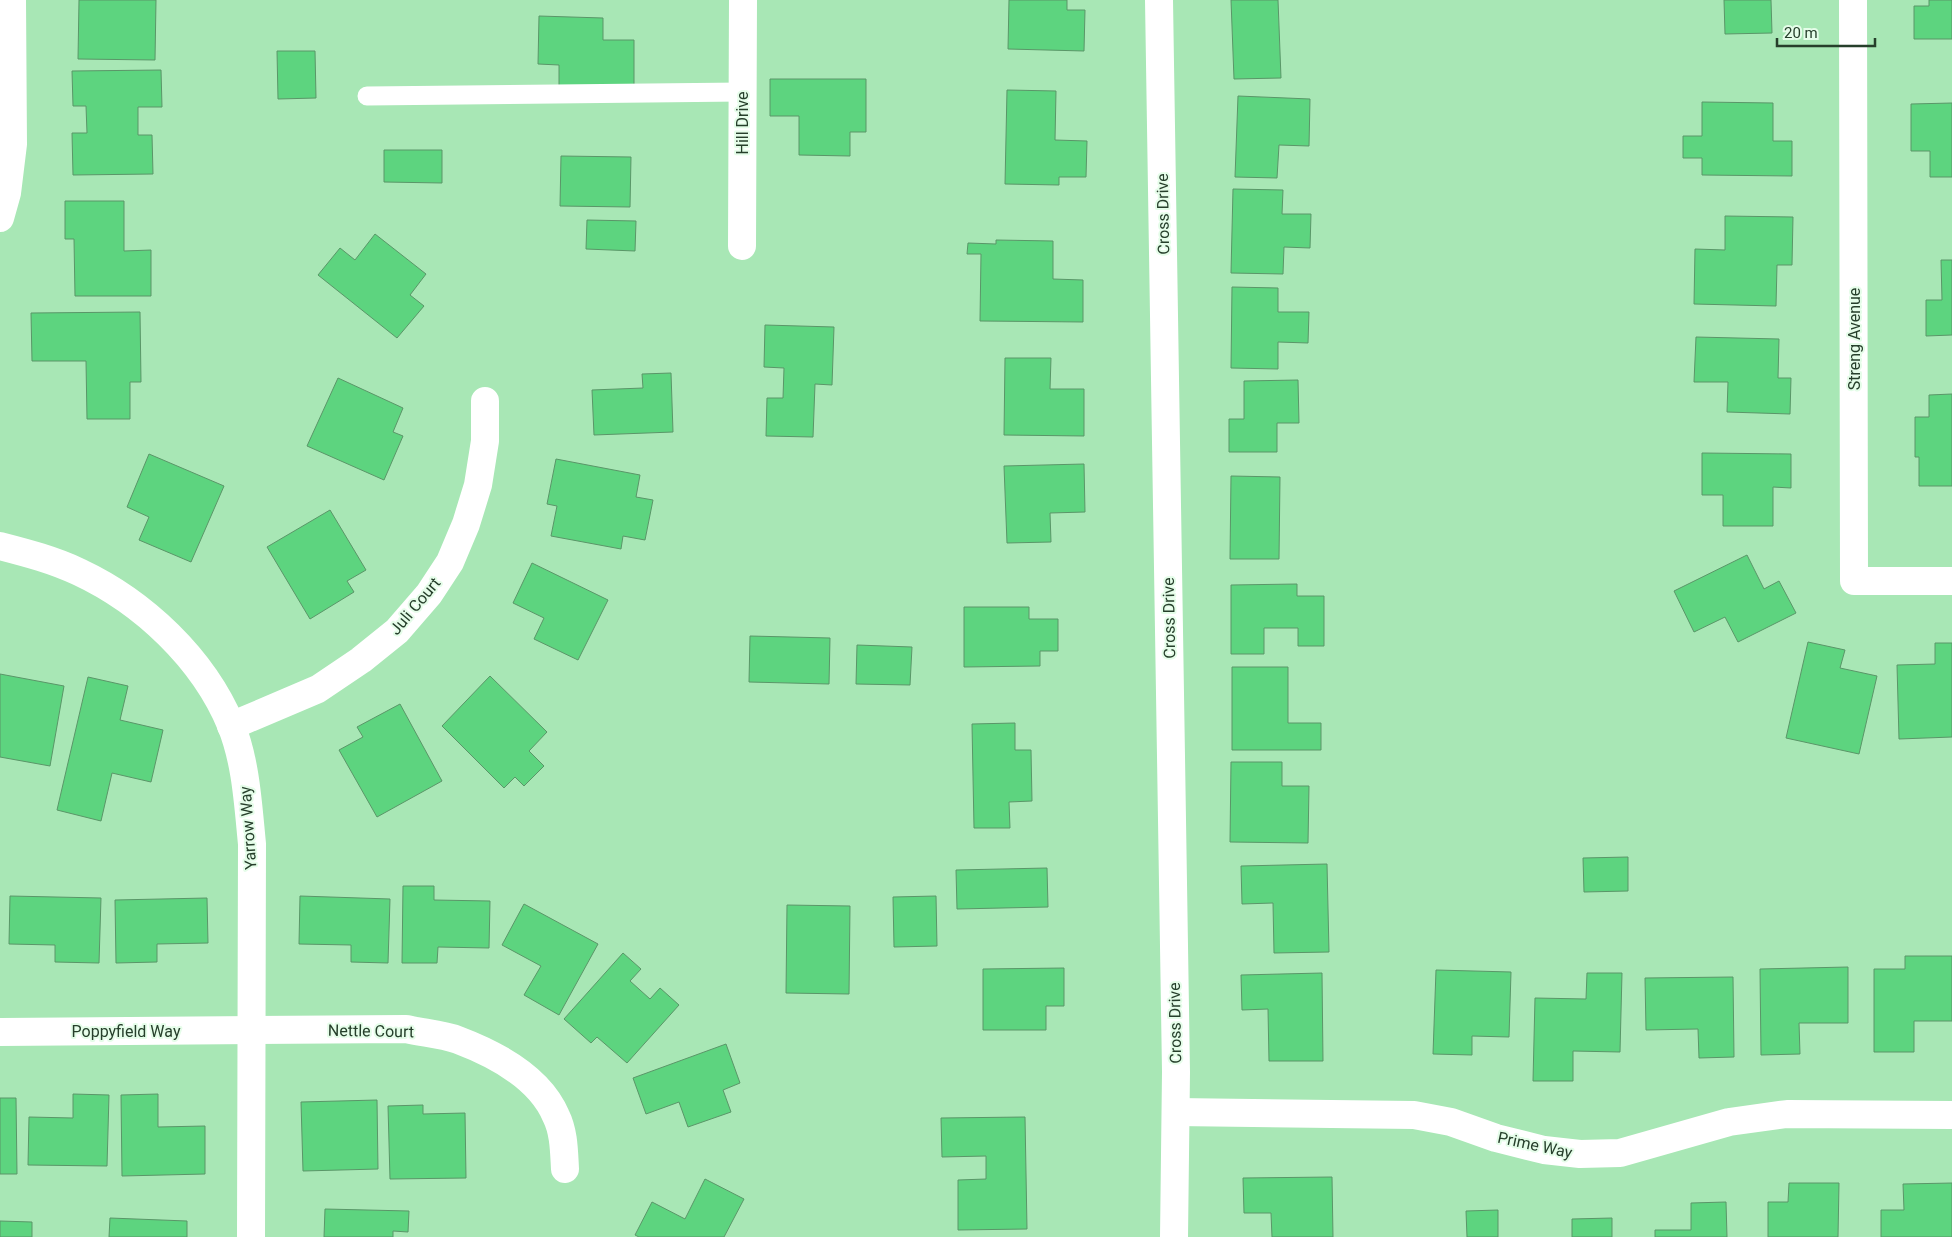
<svg xmlns="http://www.w3.org/2000/svg" width="1952" height="1237" font-family="Roboto,sans-serif">
  <style>
    .building { fill: #5dd47f; stroke: #5a9668 }
    .lines { fill: none; stroke-linecap: round; stroke-linejoin: round }
    .service { stroke: #fff; stroke-width: 19 }
    .minor { stroke: #fff; stroke-width: 28 }
    .labels { text-anchor: middle; dominant-baseline: central; stroke-width: 4; stroke-linejoin: round; paint-order: stroke }
    .street-label { font-size: 16px; fill: #263f2b; stroke: #e5fde9 }
  </style>
  <rect width="100%" height="100%" fill="#a8e7b5"/>
  <g class="building">
    <path d="M79,0H156L155,60L78,59Z"/>
    <path d="M1009,0H1067V10H1085L1084,51L1008,49Z"/>
    <path d="M1231,0H1278L1281,78L1234,79Z"/>
    <path d="M1724,0H1771L1772,33L1725,34Z"/>
    <path d="M1929,0H1952V39H1914V6H1929Z"/>
    <path d="M539,16L603,18V40H634V89H559V65L538,64Z"/>
    <path d="M277,51H315L316,98L278,99Z"/>
    <path d="M161,70L162,107H138V135H152L153,174L73,175L72,133H87L86,106H73L72,71Z"/>
    <path d="M770,79H866V132H850V156L799,155V116H770Z"/>
    <path d="M1007,90L1056,91L1055,140L1087,141L1086,177H1059V185L1005,184Z"/>
    <path d="M1238,96L1310,99L1309,146L1279,145L1277,178L1235,177Z"/>
    <path d="M1702,102L1773,103V141H1792V176L1702,175V158H1683V136H1702Z"/>
    <path d="M1952,103V177H1930V151H1911V104Z"/>
    <path d="M384,150H442V183L384,182Z"/>
    <path d="M561,156L631,157L630,207L560,206Z"/>
    <path d="M1233,189L1283,190L1282,214H1311L1310,248L1284,247L1283,274L1231,273Z"/>
    <path d="M65,201H124V251L151,250V296H75L74,239H65Z"/>
    <path d="M1725,216L1793,217L1792,265H1777L1776,306L1694,304L1695,249L1725,250Z"/>
    <path d="M587,220L636,221L635,251L586,249Z"/>
    <path d="M375,234L426,274L410,295L424,306L397,338L318,275L340,248L355,260Z"/>
    <path d="M996,240L1053,241V279L1083,280V322L980,321L981,254H967L968,243L996,244Z"/>
    <path d="M1941,260H1952V335L1926,336V300H1942Z"/>
    <path d="M1232,287L1278,288V312H1309L1308,343L1278,342V369L1231,368Z"/>
    <path d="M140,312L141,382H130V419H87L86,361H32L31,313Z"/>
    <path d="M765,325L834,327L832,385L815,384L813,437L766,436L767,398H783L784,368L764,367Z"/>
    <path d="M1696,337L1779,339L1778,378H1791L1790,414L1727,412L1728,382H1694Z"/>
    <path d="M1005,358H1051L1050,389H1084V436L1004,435Z"/>
    <path d="M671,373L673,432L594,435L592,390L643,388L642,374Z"/>
    <path d="M338,378L403,408L393,432L403,436L384,480L307,446Z"/>
    <path d="M1298,380L1299,423H1277V452H1229V419H1244V381Z"/>
    <path d="M1952,394V486H1919V457H1915V417H1929V395Z"/>
    <path d="M1702,453L1791,454V488L1773,487V526H1723V495H1702Z"/>
    <path d="M149,454L224,486L191,562L139,540L149,517L127,507Z"/>
    <path d="M556,459L640,475L636,497L653,500L645,540L623,536L621,549L551,536L557,506L547,504Z"/>
    <path d="M1084,464L1085,512L1050,513L1051,542L1007,543L1004,466Z"/>
    <path d="M1231,476L1280,477L1279,559H1230Z"/>
    <path d="M330,510L366,570L347,581L354,592L310,619L267,547Z"/>
    <path d="M1747,555L1764,589L1779,581L1796,613L1738,642L1725,617L1694,632L1674,591Z"/>
    <path d="M532,563L608,600L578,660L534,639L544,618L513,603Z"/>
    <path d="M1297,584V596H1324V646H1298V628H1264V654H1231V585Z"/>
    <path d="M964,607H1029V619H1058V651H1040V666L964,667Z"/>
    <path d="M750,636L830,638L829,684L749,682Z"/>
    <path d="M1808,642L1845,650L1840,668L1877,676L1859,754L1786,738Z"/>
    <path d="M1935,643H1952V737L1899,739L1897,665L1935,664Z"/>
    <path d="M857,645L912,647L910,685L856,684Z"/>
    <path d="M1232,667H1288V723H1321V750H1232Z"/>
    <path d="M0,674L64,686L50,766L0,757Z"/>
    <path d="M490,676L547,732L529,751L544,766L524,786L515,777L504,788L442,726Z"/>
    <path d="M88,677L128,686L120,720L163,730L151,782L112,773L101,821L57,810Z"/>
    <path d="M400,704L442,781L377,817L339,750L363,737L357,727Z"/>
    <path d="M1015,723V750H1031L1032,801L1009,802L1010,828H974L972,724Z"/>
    <path d="M1231,762H1282V786H1309L1308,843L1230,842Z"/>
    <path d="M1628,857V891L1584,892L1583,858Z"/>
    <path d="M1327,864L1329,952L1274,953L1273,903L1242,904L1241,866Z"/>
    <path d="M1047,868L1048,907L957,909L956,870Z"/>
    <path d="M403,886H434V900L490,901L489,948L438,947L437,963H402Z"/>
    <path d="M10,896L101,898L99,963L55,962V945L9,944Z"/>
    <path d="M300,896L390,899L388,963L351,962V945L299,944Z"/>
    <path d="M936,896L937,946L894,947L893,897Z"/>
    <path d="M207,898L208,943L157,944V962L116,963L115,900Z"/>
    <path d="M524,904L598,944L559,1015L524,995L541,966L502,945Z"/>
    <path d="M787,905L850,906L849,994L786,993Z"/>
    <path d="M623,953L641,969L630,981L650,999L660,988L679,1005L627,1063L597,1037L591,1043L564,1019Z"/>
    <path d="M1905,956H1952V1021H1914V1052H1874V969H1905Z"/>
    <path d="M1848,967V1023H1799L1800,1054L1761,1055L1760,969Z"/>
    <path d="M1064,968V1006H1046V1030H983V969Z"/>
    <path d="M1436,970L1511,972L1509,1037L1472,1036V1055L1433,1054Z"/>
    <path d="M1322,973L1323,1061H1269L1268,1009L1242,1010L1241,975Z"/>
    <path d="M1587,973H1622L1620,1052L1573,1051V1081H1533L1535,998L1586,999Z"/>
    <path d="M1733,977L1734,1057L1699,1058L1698,1029L1646,1030L1645,978Z"/>
    <path d="M726,1044L740,1083L723,1090L731,1112L688,1127L679,1102L646,1114L633,1078Z"/>
    <path d="M73,1094L109,1095L107,1166L28,1165L29,1117L73,1118Z"/>
    <path d="M158,1094V1127L205,1126V1174L122,1176L121,1095Z"/>
    <path d="M0,1098H16L17,1174H0Z"/>
    <path d="M377,1100L378,1169L303,1171L301,1102Z"/>
    <path d="M423,1105V1114L465,1113L466,1178L390,1179L388,1106Z"/>
    <path d="M1025,1117L1027,1229L958,1230V1180L986,1179V1156L942,1157L941,1118Z"/>
    <path d="M1332,1177L1333,1237H1272L1271,1213H1244L1243,1178Z"/>
    <path d="M705,1179L744,1199L724,1237H639L635,1235L652,1202L685,1219Z"/>
    <path d="M1789,1183H1839L1838,1237H1768V1202H1788Z"/>
    <path d="M1952,1183V1237H1881V1210H1904L1903,1184Z"/>
    <path d="M1726,1202L1727,1237H1655V1230H1691V1203Z"/>
    <path d="M325,1209L409,1211L408,1232L393,1231V1237H324Z"/>
    <path d="M1498,1210V1237H1467L1466,1211Z"/>
    <path d="M110,1218L187,1221V1237H109Z"/>
    <path d="M1612,1218V1237H1572V1219Z"/>
    <path d="M0,1221L32,1222V1237H0Z"/>
  </g>
  <g class="lines">
    <path class="service" d="M367,96L742,92"/>
    <g class="minor">
      <path d="M1159,0L1176,1072L1174,1237"/>
      <path d="M1853,0L1854,581H1952"/>
      <path d="M0,218L7,193L13,144L12,0"/>
      <path d="M742,246L743,0"/>
      <path d="M0,546C27,553 54,560 79,572C143,602 203,658 231,725C246,762 248,804 252,844L251,1237"/>
      <path d="M231,726L318,689L361,660L397,631L429,594L450,562L466,524L478,485L485,441V401"/>
      <path d="M0,1032L406,1029C423,1033 442,1034 458,1040C495,1054 540,1078 556,1116C564,1132 564,1151 565,1169"/>
      <path d="M1176,1112L1414,1115L1451,1122L1496,1138L1544,1150L1580,1154L1620,1153L1729,1122L1787,1114L1952,1115"/>
    </g>
  </g>
  <g class="labels">
    <g class="street-label">
      <text transform="translate(742 123) rotate(-90)">Hill Drive</text>
      <text transform="translate(1163 214) rotate(-91)">Cross Drive</text>
      <text transform="translate(1854 339) rotate(-90)">Streng Avenue</text>
      <text transform="translate(415 606) rotate(-50)">Juli Court</text>
      <text transform="translate(1169 618) rotate(-91)">Cross Drive</text>
      <text transform="translate(248 828) rotate(-94)">Yarrow Way</text>
      <text transform="translate(1175 1023) rotate(-91)">Cross Drive</text>
      <text x="126" y="1031">Poppyfield Way</text>
      <text transform="translate(371 1031) rotate(1)">Nettle Court</text>
      <text transform="translate(1535 1145) rotate(12)">Prime Way</text>
    </g>
  </g>
  <path d="M1777 38v8h98v-8" fill="none" stroke="#263f2b" stroke-width="2.5"/>
  <text x="1784" y="38" font-size="15" fill="#263f2b" stroke="#e5fde9" stroke-width="4" paint-order="stroke">20 m</text>
</svg>
